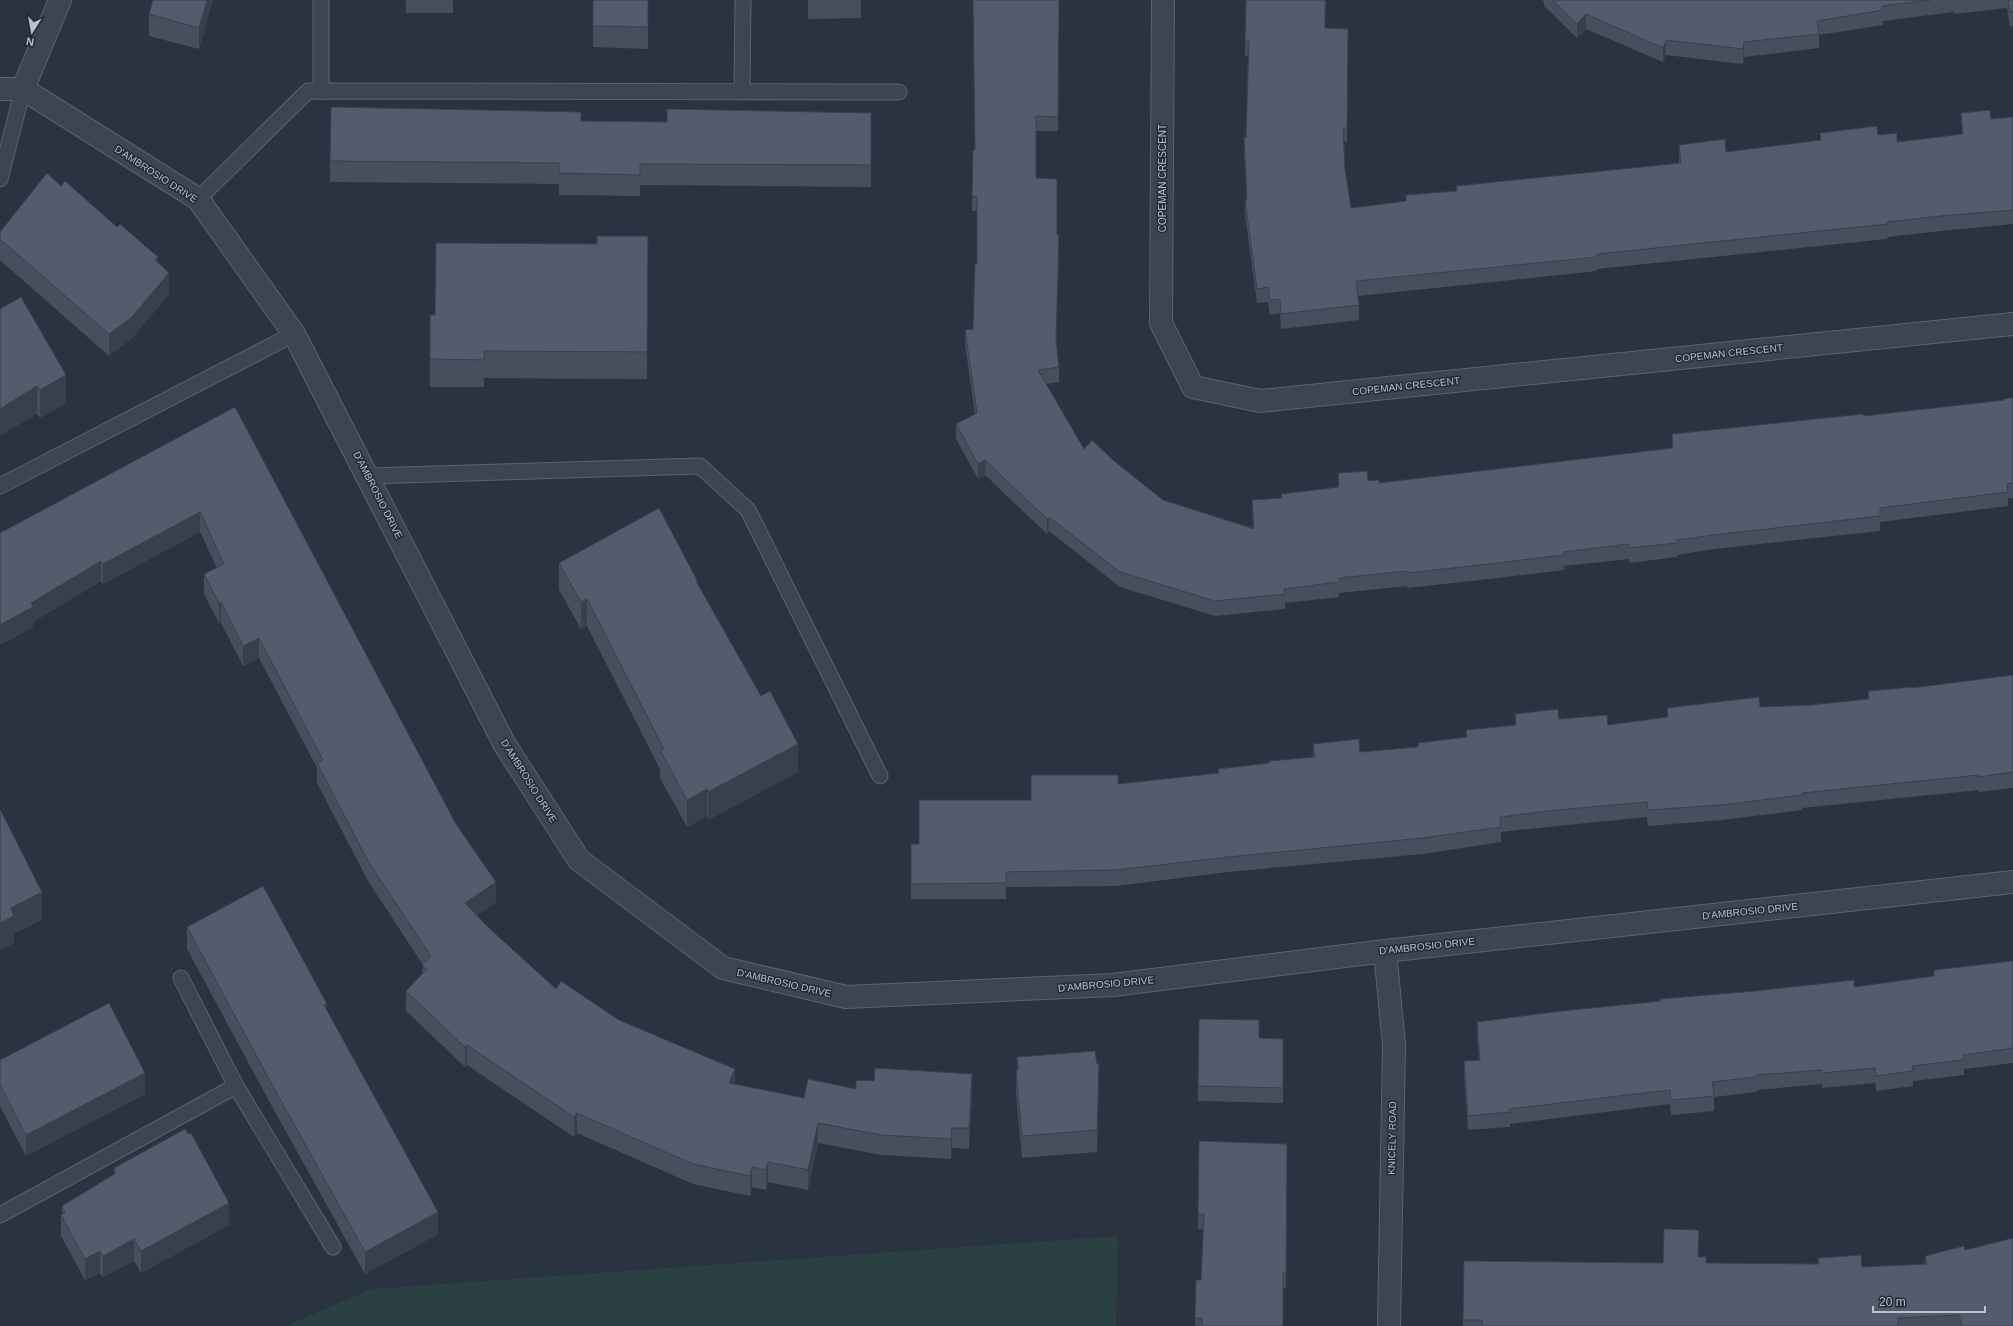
<svg xmlns="http://www.w3.org/2000/svg" width="2013" height="1326" font-family="Arial,sans-serif">
  <style>
    .green { fill: #2b4043 }
    .lines { fill: none; stroke-linecap: round; stroke-linejoin: round }
    .service-casing { stroke: #5b636f; stroke-width: 17 }
    .minor-casing { stroke: #5b636f; stroke-width: 24 }
    .service { stroke: #3d4552; stroke-width: 15 }
    .minor { stroke: #3d4552; stroke-width: 22 }
    .wall { fill: #474f5e }
    .shaded-wall { fill: #39404c }
    .building { fill: #525c6d; stroke: #39404c }
    .labels { text-anchor: middle; dominant-baseline: central; stroke-width: 3; stroke-linejoin: round; paint-order: stroke }
    .street-label { font-size: 10px; fill: #bac1cc; stroke: #212a37 }
  </style>
  <rect width="100%" height="100%" fill="#293342"/>
  <path class="green" d="M1118,1236L1116,1326H286L371,1289Z"/>
  <g class="lines">
    <defs>
      <g id="service">
        <path d="M321,91V0"/>
        <path d="M742,92L743,0"/>
        <path d="M0,179L23,89"/>
        <path d="M198,199L308,91L899,92"/>
        <path d="M368,476L700,466L748,510L880,776"/>
        <path d="M0,486L294,334"/>
        <path d="M181,978L236,1086L333,1247"/>
        <path d="M0,1215L236,1086"/>
      </g>
      <g id="minor">
        <path d="M1163,0L1161,323L1193,387L1260,401L2013,324"/>
        <path d="M0,89H23L198,199L294,334L505,745L579,860L723,968L846,997L1113,985L1385,951L2013,882"/>
        <path d="M23,89L60,0"/>
        <path d="M1385,951L1394,1045L1389,1326"/>
      </g>
    </defs>
    <use href="#service" class="service-casing"/>
    <use href="#minor" class="minor-casing"/>
    <use href="#service" class="service"/>
    <use href="#minor" class="minor"/>
  </g>
  <g class="wall">
    <path d="M153,0H213L199,49L149,36V14Z"/>
    <rect x="406" y="0" width="47" height="13"/>
    <path d="M593,0H648V49L593,47Z"/>
    <path d="M808,0H861V18L808,19Z"/>
    <path d="M1059,0L1058,131H1036V178L1057,235L1059,249L1056,343L1059,367V382L1046,384L1084,449L1114,461L1163,500L1253,528L1252,500L1281,498V494L1338,487V473L1379,483L1672,448V434L1864,416L2004,400L2013,397V498H2008V506L1880,522V531L1714,549L1677,555V557L1629,563V559L1564,566V570L1489,579L1407,588V586L1339,593V597L1285,603V609L1215,616L1120,587L1049,531L1047,534L985,475L978,479L956,439V424L975,414L965,344V330L973,329L977,264V211H972L973,150H975Z"/>
    <path d="M1246,0H1326L1325,28L1348,29L1347,142H1344L1345,169L1351,208L1406,201V195L1456,191V186L1679,163V145L1726,152L1820,140V133L1878,135L1897,142L1962,134L1961,113L1991,119L2013,117V224L1941,231L1887,237V239L1597,269V271L1358,296L1359,305V320L1281,329L1280,313L1270,315L1268,302L1257,303L1245,214V200L1247,199L1244,152V137H1246L1248,56H1245Z"/>
    <path d="M1542,0H2013V26L2010,27L2007,8L1954,14L1953,12L1883,21V25L1819,35V48L1744,57L1743,64L1666,55L1663,62L1586,29L1577,38L1544,6V2Z"/>
    <path d="M871,113V187L640,185V196L559,195V184L330,182V161L581,121L667,122Z"/>
    <path d="M61,186L158,263L169,294L132,338L109,356L0,260V232Z"/>
    <path d="M648,236L647,379L484,378V387H430V315H435L597,244Z"/>
    <path d="M0,309L66,403L40,418L37,414Z"/>
    <path d="M235,407L496,902L476,916L489,928L556,989L619,1020L735,1084L804,1098L856,1089L972,1094L969,1149L952,1148L951,1159L881,1155L818,1143L808,1190L768,1182L766,1190L752,1187L750,1196L693,1184L577,1133L574,1137L467,1065L465,1067L406,1011V991L422,974L423,965L368,881L317,783V768L259,658L243,666L221,623H219L204,594V574L217,568L200,532L103,584L101,581L33,622V627L0,645Z"/>
    <path d="M559,563L697,584L798,772L708,820L707,816L687,827L660,778V769L587,626L581,629L559,590Z"/>
    <path d="M2013,675V788L1979,792V790L1802,808V810L1722,820L1648,826L1647,817L1557,826L1501,832V842L1423,854L1228,872L1116,886L1006,887V899H911V844H919L1031,800L1118,784L1218,773V769L1269,763L1313,757V744L1360,752L1418,747V743L1466,737V730L1515,725V714L1608,725L1667,717V708L1760,707L1810,705L1868,699V691L1912,688Z"/>
    <path d="M187,927L327,1011L438,1234L365,1274L269,1101L187,949Z"/>
    <path d="M2013,961V1063L1964,1069V1075L1913,1081V1086L1876,1091L1875,1083L1822,1088V1084L1757,1090V1092L1714,1097V1111L1671,1115L1670,1104L1510,1124V1127L1468,1130L1464,1076V1061L1479,1060L1477,1037V1022L1854,987L1934,976V970Z"/>
    <path d="M1259,1038L1283,1039V1103L1198,1101V1086Z"/>
    <path d="M1017,1057L1099,1085L1097,1152L1022,1158L1016,1092Z"/>
    <path d="M0,1060L145,1094L26,1156L0,1106Z"/>
    <path d="M1199,1141L1287,1144L1286,1288H1283V1326H1195L1196,1280H1201L1203,1229H1198Z"/>
    <path d="M114,1168L229,1225L141,1273L134,1261L103,1277L100,1273L85,1280L61,1236V1215L62,1214V1206L114,1175Z"/>
    <path d="M1965,1250L2013,1326H1463L1464,1261L1663,1263L1699,1257L1706,1263L1818,1264V1258L1862,1267L1925,1264V1256Z"/>
  </g>
  <g class="shaded-wall">
    <path d="M207,0H213L199,49V28Z"/>
    <path d="M1586,14V29L1577,38V24Z"/>
    <path d="M1666,40V55L1663,62V48Z"/>
    <path d="M1744,42V57L1743,64V49Z"/>
    <path d="M1059,235V249L1056,355V340Z"/>
    <path d="M158,257V278L155,260Z"/>
    <path d="M169,273V294L132,338L109,356V334Z"/>
    <path d="M66,375V403L40,418V390Z"/>
    <path d="M37,386V414L0,436V409Z"/>
    <path d="M985,460V475L978,479V464Z"/>
    <path d="M200,512V532L103,584V564Z"/>
    <path d="M1049,517V531L1047,534V519Z"/>
    <path d="M101,561V581L33,622V627L0,645V625L31,603Z"/>
    <path d="M587,599V626L581,629V602Z"/>
    <path d="M221,602V623H219V603Z"/>
    <path d="M259,638V658L243,666V646Z"/>
    <path d="M798,744V772L708,820V792Z"/>
    <path d="M707,789V816L687,827V800Z"/>
    <path d="M496,882V902L465,924V903Z"/>
    <path d="M42,892V920L14,934V943L0,951V923L11,908Z"/>
    <path d="M327,1004V1025L324,1005Z"/>
    <path d="M467,1045V1065L465,1067V1047Z"/>
    <path d="M1099,1064V1085L1097,1152V1130Z"/>
    <path d="M735,1069V1089L729,1083Z"/>
    <path d="M145,1073V1094L26,1156V1135Z"/>
    <path d="M972,1074V1094L969,1149V1128Z"/>
    <path d="M577,1113V1133L574,1137V1117Z"/>
    <path d="M818,1123V1143L808,1190V1170Z"/>
    <path d="M952,1128V1148L951,1159V1139Z"/>
    <path d="M768,1162V1182L766,1190V1170Z"/>
    <path d="M752,1167V1187L750,1196V1176Z"/>
    <path d="M229,1203V1225L141,1273V1251Z"/>
    <path d="M438,1212V1234L365,1274V1252Z"/>
    <path d="M134,1239V1261L103,1277V1256Z"/>
    <path d="M100,1251V1273L85,1280V1259Z"/>
  </g>
  <g class="building">
    <path d="M153,0H207L199,28L149,14Z"/>
    <path d="M593,0H648V27L593,26Z"/>
    <path d="M973,0H1059L1058,117L1036,116V178L1057,179V235H1059L1056,340L1059,367L1038,370L1084,449L1092,440L1114,461L1163,500L1254,529L1252,500L1282,498L1281,494L1339,487L1338,473L1367,471L1368,481L1379,480V483L1673,448L1672,434L1863,414L1864,416L2004,400V399L2013,397V483L2007,484L2008,492L1880,508V516L1714,535L1677,540V543L1629,548V544L1564,552V555L1489,564L1407,573V571L1339,578V582L1284,589L1285,594L1215,601L1120,572L1049,517L1047,519L985,460L978,464L956,424L977,413L965,330L973,329L975,264H977V197L972,196L973,150H975Z"/>
    <path d="M1246,0H1325V28L1348,29L1347,128H1343L1345,169L1351,208L1406,201V195L1457,191L1456,186L1681,163L1679,145L1725,139L1726,152L1821,140L1820,133L1877,126L1878,135L1897,133V142L1963,134L1961,113L1990,110L1991,119L2013,117V210L1941,216L1887,222V224L1597,254V257L1356,281L1359,305L1281,314L1280,299L1270,300L1268,287L1257,289L1245,200L1247,199L1244,137H1246L1249,41H1245Z"/>
    <path d="M1553,0H1931L1882,6L1883,10L1817,21L1819,34L1744,42L1743,49L1666,40L1663,48L1586,14L1577,24Z"/>
    <path d="M2008,0H2013V12H2010Z"/>
    <path d="M331,107L581,112V121L667,122V109L871,113V165L640,164V175L559,173V163L330,161Z"/>
    <path d="M47,173L61,186L65,181L117,227L120,224L158,257L155,260L169,273L132,317L109,334L0,239V232Z"/>
    <path d="M597,236H648L647,352L484,351V360L430,359V315H435L436,243L597,244Z"/>
    <path d="M21,297L66,375L40,390L37,386L0,409V309Z"/>
    <path d="M235,407L456,824L496,882L465,903L489,928L556,989L561,981L619,1020L735,1069L729,1083L804,1098L808,1079L856,1089V1080L874,1081L875,1068L972,1074L969,1128H952L951,1139L881,1135L818,1123L808,1170L768,1162L766,1170L752,1167L750,1176L693,1164L577,1113L574,1117L467,1045L465,1047L406,991L427,969L422,965L431,956L368,861L317,763L323,760L259,638L243,646L221,602L219,603L204,574L224,564L200,512L103,564L101,561L31,603L33,607L0,625V533Z"/>
    <path d="M659,508L697,580L696,581L761,696L770,691L798,744L708,792L707,789L687,800L660,750L664,749L587,599L581,602L559,563Z"/>
    <path d="M2013,675V772L1979,777V775L1802,793V795L1722,805L1648,810L1647,802L1557,810L1500,817L1501,827L1423,838L1228,857L1116,870L1006,872V883L911,884V844H919V800H1031V775H1118V784L1219,773L1218,769L1269,763V761L1315,757L1313,744L1359,739L1360,752L1418,747V743L1467,737L1466,730L1516,725L1515,714L1558,709L1559,719L1607,715L1608,725L1668,717L1667,708L1759,697L1760,707L1810,705L1869,699L1868,691L1912,687V688Z"/>
    <path d="M0,809L42,892L11,908L14,916L0,923Z"/>
    <path d="M263,886L327,1004L324,1005L438,1212L365,1252L269,1079L187,927Z"/>
    <path d="M2013,961V1048L1963,1055L1964,1060L1912,1066L1913,1071L1876,1076L1875,1068L1822,1073V1070L1757,1075V1077L1712,1082L1714,1096L1671,1100L1670,1090L1509,1109L1510,1112L1468,1116L1464,1061L1480,1060L1477,1022L1561,1011L1661,1001L1660,999L1755,991L1854,980V987L1934,976V970Z"/>
    <path d="M109,1003L145,1073L26,1135L0,1085V1060Z"/>
    <path d="M1199,1019L1259,1020V1038L1283,1039V1088L1198,1086Z"/>
    <path d="M1095,1051L1097,1064H1099L1097,1130L1022,1136L1016,1071L1018,1070L1017,1057Z"/>
    <path d="M185,1129L188,1134L191,1133L229,1203L141,1251L134,1239L103,1256L100,1251L85,1259L61,1215L65,1212L62,1206L116,1173L114,1168Z"/>
    <path d="M1199,1141L1287,1144L1286,1273H1283V1326H1202V1318H1195L1196,1280H1201L1204,1214H1198Z"/>
    <path d="M1664,1229L1699,1230L1698,1257H1706V1263L1819,1264L1818,1258L1861,1255L1862,1267L1927,1264L1925,1256L1964,1246L1965,1250L2013,1238V1326H1962L1959,1315L1898,1318V1326H1482V1320H1463L1464,1261L1663,1263Z"/>
  </g>
  <g class="labels">
    <g class="street-label">
      <text transform="translate(156 174) rotate(33)">D'AMBROSIO DRIVE</text>
      <text transform="translate(1162 178) rotate(-90)">COPEMAN CRESCENT</text>
      <text transform="translate(1729 353) rotate(-6)">COPEMAN CRESCENT</text>
      <text transform="translate(1406 386) rotate(-6)">COPEMAN CRESCENT</text>
      <text transform="translate(378 495) rotate(63)">D'AMBROSIO DRIVE</text>
      <text transform="translate(529 781) rotate(58)">D'AMBROSIO DRIVE</text>
      <text transform="translate(1750 911) rotate(-6)">D'AMBROSIO DRIVE</text>
      <text transform="translate(1427 946) rotate(-6)">D'AMBROSIO DRIVE</text>
      <text transform="translate(784 983) rotate(13)">D'AMBROSIO DRIVE</text>
      <text transform="translate(1106 984) rotate(-5)">D'AMBROSIO DRIVE</text>
      <text transform="translate(1392 1138) rotate(-89)">KNICELY ROAD</text>
    </g>
  </g>
  <g transform="translate(32 32) rotate(191)" stroke="#212a37" stroke-width="3" paint-order="stroke">
  <path d="M0-3L7 15L0 10L-7 15Z" fill="#bac1cc"/>
  <text y="-6" font-size="11" font-weight="bold" text-anchor="middle" fill="#bac1cc">N</text>
  </g>
  <path d="M1873 1306v6h112v-6" fill="none" stroke="#bac1cc" stroke-width="2"/>
  <text x="1879" y="1306" font-size="12" fill="#bac1cc" stroke="#212a37" stroke-width="3" paint-order="stroke">20 m</text>
</svg>
